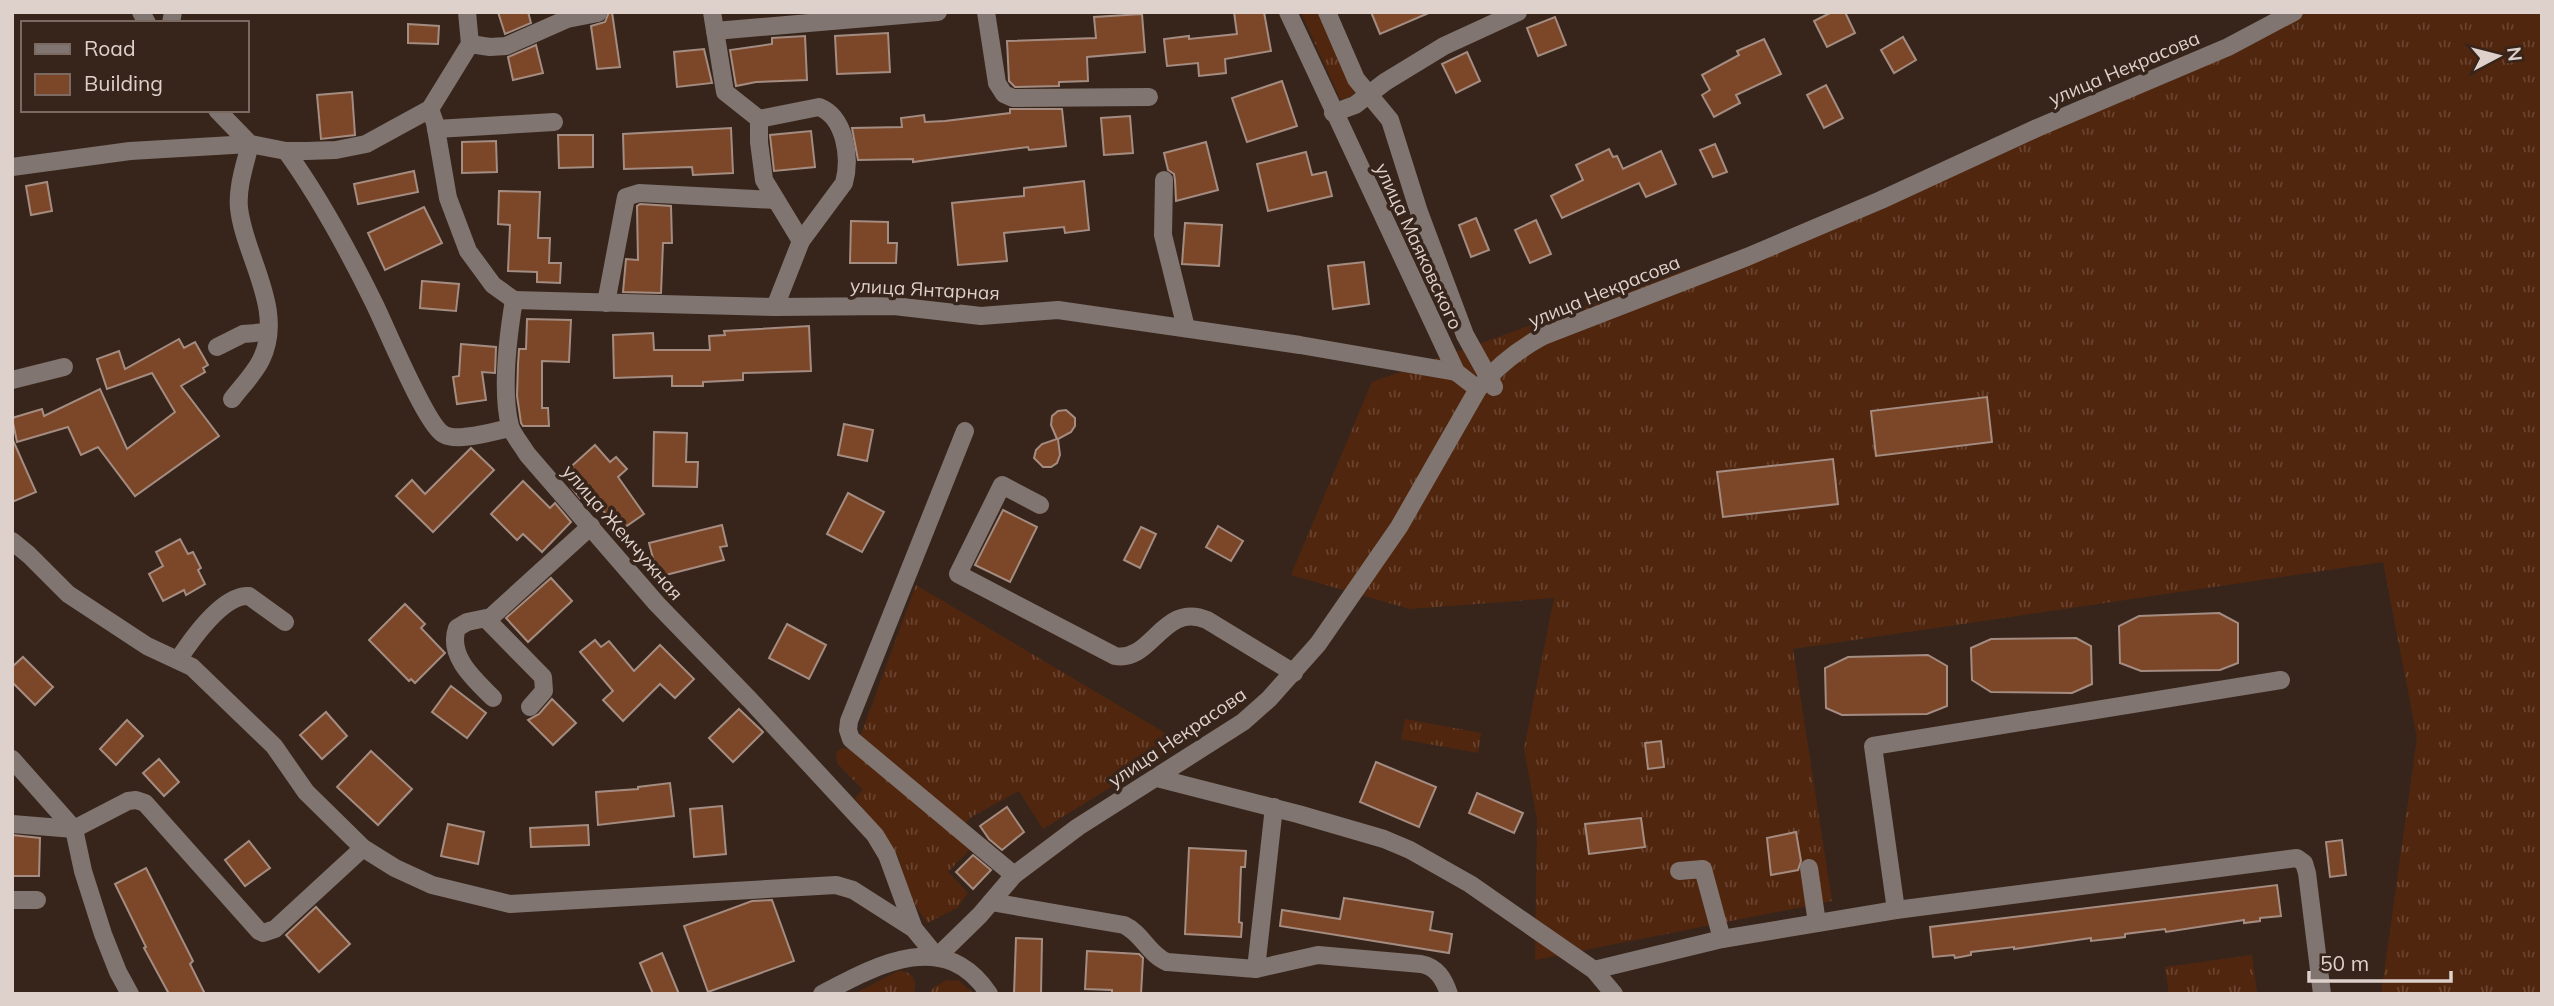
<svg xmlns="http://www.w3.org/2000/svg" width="2554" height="1006" font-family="Mulish,sans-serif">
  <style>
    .grass { fill: url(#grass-tufts) }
    .building { fill: #7c4629; stroke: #a48c81; stroke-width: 2 }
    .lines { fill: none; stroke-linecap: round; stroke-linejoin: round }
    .minor { stroke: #807570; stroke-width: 18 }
    .labels { text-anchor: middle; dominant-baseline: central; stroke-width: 7; stroke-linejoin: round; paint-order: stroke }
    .street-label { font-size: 19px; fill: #ded1cb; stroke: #37251b }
  </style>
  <defs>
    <pattern id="grass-tufts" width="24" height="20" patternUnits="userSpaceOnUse" patternTransform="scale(1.75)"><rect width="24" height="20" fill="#51260e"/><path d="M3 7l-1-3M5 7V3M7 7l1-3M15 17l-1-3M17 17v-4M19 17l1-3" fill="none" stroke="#6a4430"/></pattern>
  </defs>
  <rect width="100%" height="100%" fill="#37251b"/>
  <g class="grass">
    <path d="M1301,12H1321L1357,91L1347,99H1340Z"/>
    <path d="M2282,12H2542V994H2381L2417,738L2383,562L1793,649L1832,901L1535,960L1537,820L1524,749L1554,598L1410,609L1291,575L1372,382L1881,200Z"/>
    <path d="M916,585L1182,743L1043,829L1019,791L973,816L964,824L860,737Z"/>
    <path d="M1405,719L1481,733L1478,753L1401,739Z"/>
    <path d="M842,748L849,749L970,849L948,872L968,893L957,908L927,923L910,897L898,856L855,798L863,790L837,763L836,752Z"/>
    <path d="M2252,955L2257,993L2169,994L2165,967Z"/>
    <path d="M898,971C912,971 919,981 913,994H854Z"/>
    <path d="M947,980L959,981L974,994H929L934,987Z"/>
  </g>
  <g class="building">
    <path d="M498,12H528L531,23L505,34Z"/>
    <path d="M609,12H612L620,67L597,69L591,26L605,22Z"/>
    <path d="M1234,12H1264L1271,51L1225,59L1226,73L1199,76L1198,63L1167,66L1164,39L1189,36V39L1237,34Z"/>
    <path d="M1371,12H1431L1380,34Z"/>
    <path d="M1832,12H1845L1855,33L1827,47L1814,21Z"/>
    <path d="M1142,14L1145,52L1087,57L1088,81L1059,82V86L1015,87L1009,81L1007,41L1096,38L1094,17Z"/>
    <path d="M1555,17L1566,45L1538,56L1527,28Z"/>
    <path d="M408,24L439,26L438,44L408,43Z"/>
    <path d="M888,33L890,72L837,74L835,36Z"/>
    <path d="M805,36L807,80L756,82L736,86L730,50L772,44V38Z"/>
    <path d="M1903,37L1916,60L1894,73L1881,50Z"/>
    <path d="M1764,39L1781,74L1736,95L1740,103L1714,117L1702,95L1710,90L1702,75L1739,55L1737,51Z"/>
    <path d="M536,45L543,73L513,80L508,57Z"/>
    <path d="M704,49L712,83L677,87L674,52Z"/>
    <path d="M1467,52L1480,81L1456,93L1442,64Z"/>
    <path d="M1282,81L1297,126L1247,142L1232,98Z"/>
    <path d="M1826,85L1843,118L1824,128L1807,95Z"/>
    <path d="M352,92L355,135L321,139L317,95Z"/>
    <path d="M1010,109H1062L1066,146L1029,150L1028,147L913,162V159L858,160L852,128L902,127L901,118L924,115L925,122L945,121L1010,113Z"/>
    <path d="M1130,116L1133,153L1104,155L1101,118Z"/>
    <path d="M731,128L733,173L693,175L692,167L624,169L623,134Z"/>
    <path d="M811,131L815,167L774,171L770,135Z"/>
    <path d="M558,135H593V167L559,168Z"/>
    <path d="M496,141L497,172L462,173V142Z"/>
    <path d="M1206,142L1218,190L1176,201L1175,180L1174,174L1168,170L1164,153Z"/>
    <path d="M1715,144L1727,172L1713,177L1700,150Z"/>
    <path d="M1609,149L1613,157L1617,156L1623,169L1661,151L1676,184L1646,197L1639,183L1562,218L1551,196L1583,180L1576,165Z"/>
    <path d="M1306,152L1312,175L1326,172L1332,196L1268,211L1257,164Z"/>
    <path d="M414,171L418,192L358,204L354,184Z"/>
    <path d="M1084,181L1089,230L1065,233L1064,227L1004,233L1007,261L958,265L952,203L1024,196V188Z"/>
    <path d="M47,182L52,211L31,215L26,186Z"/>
    <path d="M499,191L540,192L538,238H550L549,263H561L560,283L537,282V272L508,271L510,225L498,224Z"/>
    <path d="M640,204L671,206L672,243H663L661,293L623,292L626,259L638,260L637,206Z"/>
    <path d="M424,207L442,243L385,270L368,233Z"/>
    <path d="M1476,218L1489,250L1471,257L1459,225Z"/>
    <path d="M1536,220L1551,254L1530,263L1515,230Z"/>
    <path d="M851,221L888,222V243H897L896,263H850Z"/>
    <path d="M1185,223L1222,225L1219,266L1182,264Z"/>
    <path d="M1364,262L1369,304L1333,309L1328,266Z"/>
    <path d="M422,281L459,284L456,311L420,308Z"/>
    <path d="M527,319L571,320L569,362L542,361V408H548L549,426H523L521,423L517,396L518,364L519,349H526Z"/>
    <path d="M809,326L811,371L743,373V380L703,382V386H672V376L614,378L613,335L653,333L654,350H710L709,336L725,335L724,331Z"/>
    <path d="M179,339L184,348L195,342L208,365L203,368L205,372L181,386L219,436L135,496L98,447L81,455L68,427L17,442L12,418L42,409L44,416L100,389L127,449L175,412L152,373L107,389L97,359L119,351L125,369Z"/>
    <path d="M461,344L496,347L495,373L482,372L486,400L457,404L453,377L459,376Z"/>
    <path d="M1987,397L1992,442L1876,456L1871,411Z"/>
    <path d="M1066,410L1075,418V426L1071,432L1058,439L1060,455L1057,463L1051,467H1043L1034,458L1036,450L1042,444L1057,439L1051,425L1052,416L1058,411Z"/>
    <path d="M844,424L873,430L867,461L838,455Z"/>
    <path d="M654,432L687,433L686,462H698L697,487L653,486Z"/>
    <path d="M12,438L36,492L12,502Z"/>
    <path d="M595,445L610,462L616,457L627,469L618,477L644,514L618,532L589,490L580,498L571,487L574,484L564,473Z"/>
    <path d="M471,448L494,470L433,532L396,496L412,480L425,494Z"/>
    <path d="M1833,459L1838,504L1723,517L1717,472Z"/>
    <path d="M523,481L550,508L555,503L571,522L542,552L523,534L517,540L491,514Z"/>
    <path d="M848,493L884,512L862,552L827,534Z"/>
    <path d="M1003,510L1037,527L1010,582L975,565Z"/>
    <path d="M722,525L727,546L720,547L724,560L658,577L649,543Z"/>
    <path d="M1218,526L1243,541L1231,561L1206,547Z"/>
    <path d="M1141,527L1156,534L1140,568L1124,560Z"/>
    <path d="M180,539L188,554L193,552L201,568L198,570L205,584L186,595L184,590L163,601L149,574L163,566L156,552Z"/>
    <path d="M551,578L572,601L528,642L506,618Z"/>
    <path d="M405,604L425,624L421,628L445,653L415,683L411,679L409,681L369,640Z"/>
    <path d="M2219,613L2238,623V663L2220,670L2141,671L2120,663L2119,626L2139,616Z"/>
    <path d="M787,624L826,645L809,679L769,658Z"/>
    <path d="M2076,638L2091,646L2092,684L2072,693L1991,692L1972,680L1971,648L1991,639Z"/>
    <path d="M595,640L601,647L609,641L634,671L660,645L694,679L675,698L660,684L623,721L603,700L613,691L580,652Z"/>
    <path d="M1928,655L1947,666V706L1927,714L1842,715L1826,708L1825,668L1848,657Z"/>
    <path d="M23,657L53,687L35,705L12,682V667Z"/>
    <path d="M451,686L486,713L467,738L432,712Z"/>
    <path d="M552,699L576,723L553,745L528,720L539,714Z"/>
    <path d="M739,709L763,732L733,762L709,738Z"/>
    <path d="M326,712L347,736L322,759L300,735Z"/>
    <path d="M127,720L143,736L116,765L100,749Z"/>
    <path d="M1661,741L1664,767L1648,769L1645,743Z"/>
    <path d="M371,751L412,789L378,825L337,787Z"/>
    <path d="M159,759L179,782L164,796L143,773Z"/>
    <path d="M1376,762L1436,787L1419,827L1360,802Z"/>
    <path d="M670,783L674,816L598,825L596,792L638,789V787Z"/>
    <path d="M1477,793L1523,813L1514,833L1469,813Z"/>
    <path d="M722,806L726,854L694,857L690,809Z"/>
    <path d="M1007,807L1024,832L1002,850L989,839L980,826Z"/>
    <path d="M1641,818L1645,847L1589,854L1585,824Z"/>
    <path d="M448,824L484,832L478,864L441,856Z"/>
    <path d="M588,825L589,845L531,847L530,828Z"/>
    <path d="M1796,832L1801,861L1798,870L1771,875L1767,838Z"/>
    <path d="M12,835L40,838L39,876H12Z"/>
    <path d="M2342,840L2346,875L2330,877L2326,842Z"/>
    <path d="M249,841L270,868L245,886L225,860Z"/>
    <path d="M1189,848L1246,851L1245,867H1241L1239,922L1242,923L1241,937L1185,934Z"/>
    <path d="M973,855L991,870L973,889L956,872Z"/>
    <path d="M146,868L193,961L190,964L205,994H169L144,948L146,947L115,884Z"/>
    <path d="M2277,885L2281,916L2260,918V921L2244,923V920L2166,932L2165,929L2125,934V937L2091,941V938L2014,949V947L1971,952V955L1955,958L1954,955L1933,957L1930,927Z"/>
    <path d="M1344,898L1433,912L1430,930L1452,934L1449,953L1280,926L1282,910L1340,919Z"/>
    <path d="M772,900L794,961L708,992L684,926L752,901Z"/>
    <path d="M316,907L350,944L319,972L286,935Z"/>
    <path d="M1016,938L1042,939L1041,994H1014Z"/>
    <path d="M1087,951L1139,954L1143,958L1141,994H1112V990L1085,989Z"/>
    <path d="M662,953L679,994H653L640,963Z"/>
  </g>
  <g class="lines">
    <g class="minor">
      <path d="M141,12L147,23"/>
      <path d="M712,12L725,92L759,119L819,107C845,117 851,157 844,183L801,241L775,307"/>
      <path d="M986,12L997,83L1004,94L1013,98L1149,97"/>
      <path d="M1288,12L1456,372L1478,389"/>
      <path d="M1327,12L1356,79L1390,120L1419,212L1465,335L1494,387"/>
      <path d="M171,23L173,12"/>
      <path d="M715,31L938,12"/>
      <path d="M470,44L490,47L506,46L567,19L598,13"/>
      <path d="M430,109L435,123L448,198L468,251L493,285L514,300"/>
      <path d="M217,110L250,144"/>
      <path d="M1333,113L1355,105L1385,82L1444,46L1518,12"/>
      <path d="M759,119V142L764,180L801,241"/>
      <path d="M436,129L554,122"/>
      <path d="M286,151C320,198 348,250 374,303C386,327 425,423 443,434C457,443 494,431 510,428"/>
      <path d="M12,167L130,151L250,144L286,151H306L336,150L366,144L430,109L470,44L467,12"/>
      <path d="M1164,180L1163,235L1186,328"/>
      <path d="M514,300L775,307L894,306L981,316L1058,310L1300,345L1456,372"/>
      <path d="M514,300C508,336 501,390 510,426C513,435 522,445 527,454L657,604L751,701L875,835L887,855L914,929"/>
      <path d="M606,303L626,197L639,193L775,200"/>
      <path d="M217,347L243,334L267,332"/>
      <path d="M12,380L64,367"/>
      <path d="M232,399C242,386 254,374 261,360C286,310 244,256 239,208C237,187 245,165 250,144"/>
      <path d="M965,431L849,721L848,730L851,739L1014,875"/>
      <path d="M1040,505L1002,485L958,574L1115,656C1152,663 1163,601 1207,620L1294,673"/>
      <path d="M12,541L29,555L68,594L147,646L192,667L274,746L306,792L363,848L395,868L432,885L510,904L836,885L853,890L914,929L937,957"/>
      <path d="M487,620L543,677L544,691L530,707"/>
      <path d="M178,660C191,640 223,594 249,596L285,622"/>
      <path d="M493,698C475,680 447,656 457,628L467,622L491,617L591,526"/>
      <path d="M12,759L74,829L83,871L103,934L118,972L130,994"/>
      <path d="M1157,778L1298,814L1384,839L1410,850L1470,884L1594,970L1614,994"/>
      <path d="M1274,807L1256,969L1318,955L1421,964C1437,967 1444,979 1449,994"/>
      <path d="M12,824L74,829"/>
      <path d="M74,829L128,801L136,800L145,803L259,931L263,933L275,929L363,848"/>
      <path d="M1809,868L1817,923"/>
      <path d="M1679,871L1703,869L1722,939"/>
      <path d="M12,900H37"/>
      <path d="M991,902L1124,925C1142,933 1149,955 1167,962L1256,969"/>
      <path d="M1896,910L1873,746L2281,680"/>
      <path d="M937,957L980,915L1014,875L1078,827L1243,722L1269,699L1318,644L1399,527L1478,389C1497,366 1517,350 1543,336L1747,257L1881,200L2037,128L2228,47L2294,12"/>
      <path d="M1594,970L1722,939L1896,910L2297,858L2304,863L2307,873L2322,994"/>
      <path d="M822,994C877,965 945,927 989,994"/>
    </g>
  </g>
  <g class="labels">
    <g class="street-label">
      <text transform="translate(2124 68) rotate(-23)">улица Некрасова</text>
      <text transform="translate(1419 246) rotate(65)">улица Маяковского</text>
      <text transform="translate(925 289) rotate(3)">улица Янтарная</text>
      <text transform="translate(1604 291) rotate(-22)">улица Некрасова</text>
      <text transform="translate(623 532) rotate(49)">улица Жемчужная</text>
      <text transform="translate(1177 737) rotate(-34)">улица Некрасова</text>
    </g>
  </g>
  <rect width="2554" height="1006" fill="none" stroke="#ded1cb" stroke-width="28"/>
  <rect x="21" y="21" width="228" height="91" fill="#37251b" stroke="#7a6a61" stroke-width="2"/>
  <rect x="35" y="44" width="35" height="10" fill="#807570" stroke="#7a6a61" stroke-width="2"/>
  <text x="84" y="56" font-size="21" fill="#ded1cb">Road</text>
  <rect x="35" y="74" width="35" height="21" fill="#7c4629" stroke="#7a6a61" stroke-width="2"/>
  <text x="84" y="91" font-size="21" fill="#ded1cb">Building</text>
  <g transform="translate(2498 56) rotate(83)" stroke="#37251b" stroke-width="5" paint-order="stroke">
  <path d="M0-5L12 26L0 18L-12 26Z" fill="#ded1cb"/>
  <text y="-10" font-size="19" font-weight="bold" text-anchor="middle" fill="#ded1cb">N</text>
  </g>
  <path d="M2309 971v10h142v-10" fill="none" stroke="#ded1cb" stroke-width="3.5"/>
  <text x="2320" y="971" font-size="21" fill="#ded1cb" stroke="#37251b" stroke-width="5" paint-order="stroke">50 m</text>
</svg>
